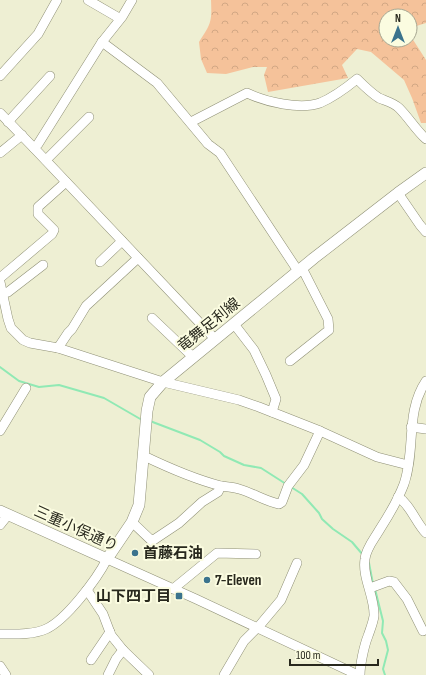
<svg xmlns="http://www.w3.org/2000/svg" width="426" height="675" font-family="'Sofia Sans Condensed','Noto Sans JP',sans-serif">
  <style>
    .forest { fill: url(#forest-crowns) }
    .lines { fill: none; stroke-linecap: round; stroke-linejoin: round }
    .stream { stroke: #90e9b4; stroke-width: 2 }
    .minor-casing { stroke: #8f9076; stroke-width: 10 }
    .major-casing { stroke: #8f9076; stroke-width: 12 }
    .minor { stroke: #fff; stroke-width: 9 }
    .major { stroke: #fff; stroke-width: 11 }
    .poi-dot { fill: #3b738d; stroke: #fbfce0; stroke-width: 1.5 }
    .labels { text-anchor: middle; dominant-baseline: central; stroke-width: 4; stroke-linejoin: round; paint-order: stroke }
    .street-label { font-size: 15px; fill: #28281d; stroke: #fbfce0 }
    .poi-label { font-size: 15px; font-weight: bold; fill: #28281d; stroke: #fbfce0; text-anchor: start }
  </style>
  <defs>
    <pattern id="forest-crowns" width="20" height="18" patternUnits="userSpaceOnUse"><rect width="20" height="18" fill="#f5c29a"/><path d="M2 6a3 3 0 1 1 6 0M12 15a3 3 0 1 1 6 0" fill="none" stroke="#d2a784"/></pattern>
  </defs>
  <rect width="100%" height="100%" fill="#eeefd3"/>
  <path class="forest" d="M211,0H426V23L410,28V16H386V40H410V35L426,60V123H421L412,98L404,80L371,52L357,49L342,65L348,78L268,92L264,75L267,67H253L226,74L207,73L201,59L199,42C211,24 212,22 211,0Z"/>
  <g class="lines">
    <g class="stream">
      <path d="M0,367L19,381L39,387L59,385L104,398L142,420"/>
      <path d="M150,421L200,440L220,452L224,456L244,465L261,468L286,484"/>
      <path d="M291,487L302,494L319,513L322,519L333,529L352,542L363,555"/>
      <path d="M369,563L373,584"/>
      <path d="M375,589L383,621L382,633L386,641L388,650L383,669L385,675"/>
      <path d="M0,674V675"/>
    </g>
    <defs>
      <g id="minor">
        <path d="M88,0L119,18"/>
        <path d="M102,42L157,83L208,144L220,153L298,271"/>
        <path d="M0,76L38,34L57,0"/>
        <path d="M0,113L34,148L215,339"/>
        <path d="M8,122L50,76"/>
        <path d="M191,122L247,93C266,102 300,110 320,103C334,97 346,88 357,79C364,86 371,93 379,98C386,101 394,103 399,108C409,118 416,130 426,139"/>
        <path d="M34,148L38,144L102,42L122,17L132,0"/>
        <path d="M0,153L22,135"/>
        <path d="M46,160L89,117"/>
        <path d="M398,193L420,225L426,232"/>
        <path d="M100,262L122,241"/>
        <path d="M0,278L52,234L54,230L38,214V207L66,182"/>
        <path d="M0,282L8,319L11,328L23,340L30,343L58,348L163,382L239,400L259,407L320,431L377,457L408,465"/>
        <path d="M2,294L8,292L43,265"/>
        <path d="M152,318L193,357"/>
        <path d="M234,324L254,350L266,375L276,399L272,412"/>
        <path d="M58,348L68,333L72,329L86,306L138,258"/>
        <path d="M290,361L329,330L328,319L302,268"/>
        <path d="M411,427L426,429"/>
        <path d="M0,431L26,388"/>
        <path d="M144,456C169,468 194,479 221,486C227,487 233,487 239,489C253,493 265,501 279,504L282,502L288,486L304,465L320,431"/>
        <path d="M398,497C410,504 416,523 426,533"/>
        <path d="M132,522L152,541L179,523L202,502L218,492L221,486"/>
        <path d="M0,525L8,515"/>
        <path d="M370,588L389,581L394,582L407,599L423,631"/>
        <path d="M173,589L217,553L256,554"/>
        <path d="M87,590L103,614L111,635L123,650L149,675"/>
        <path d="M0,634C15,634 32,635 46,629C66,620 97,579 107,559L196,599L358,675"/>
        <path d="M91,660L110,632"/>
        <path d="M0,666L6,675"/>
        <path d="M108,675L116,659L123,650"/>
        <path d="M224,675L244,641L260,625L281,600L297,563"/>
        <path d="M360,675C360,665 364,646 368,636C370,630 373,623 374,616C375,597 362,578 365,559C366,548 375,538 380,529C389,515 398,500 404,484C416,450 405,412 426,381"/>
      </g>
      <path id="major" d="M0,511L107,559L132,522L139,505L147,411L150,397L163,382L314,258L398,193L426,173"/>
    </defs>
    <use href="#minor" class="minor-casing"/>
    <use href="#major" class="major-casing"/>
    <use href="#minor" class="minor"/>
    <use href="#major" class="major"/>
  </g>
  <g class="poi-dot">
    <circle cx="135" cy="553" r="4"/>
    <circle cx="207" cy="580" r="4"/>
    <rect x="175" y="592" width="8" height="8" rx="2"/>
  </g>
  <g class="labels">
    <g class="street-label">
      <text transform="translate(209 325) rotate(-39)">竜舞足利線</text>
      <text transform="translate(76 529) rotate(24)">三重小俣通り</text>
    </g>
    <g class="poi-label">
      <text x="143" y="553">首藤石油</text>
      <text x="215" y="580">7-Eleven</text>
      <text x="171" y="596" text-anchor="end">山下四丁目</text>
    </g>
  </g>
  <g transform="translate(398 28)"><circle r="19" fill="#fbfce0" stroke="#a7a792"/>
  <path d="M0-3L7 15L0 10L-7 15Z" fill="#3b738d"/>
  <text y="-6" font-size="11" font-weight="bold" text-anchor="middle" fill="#28281d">N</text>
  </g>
  <path d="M290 659v6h88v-6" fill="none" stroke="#28281d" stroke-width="2"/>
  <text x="296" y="659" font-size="12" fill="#28281d" stroke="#fbfce0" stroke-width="3" paint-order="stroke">100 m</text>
</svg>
